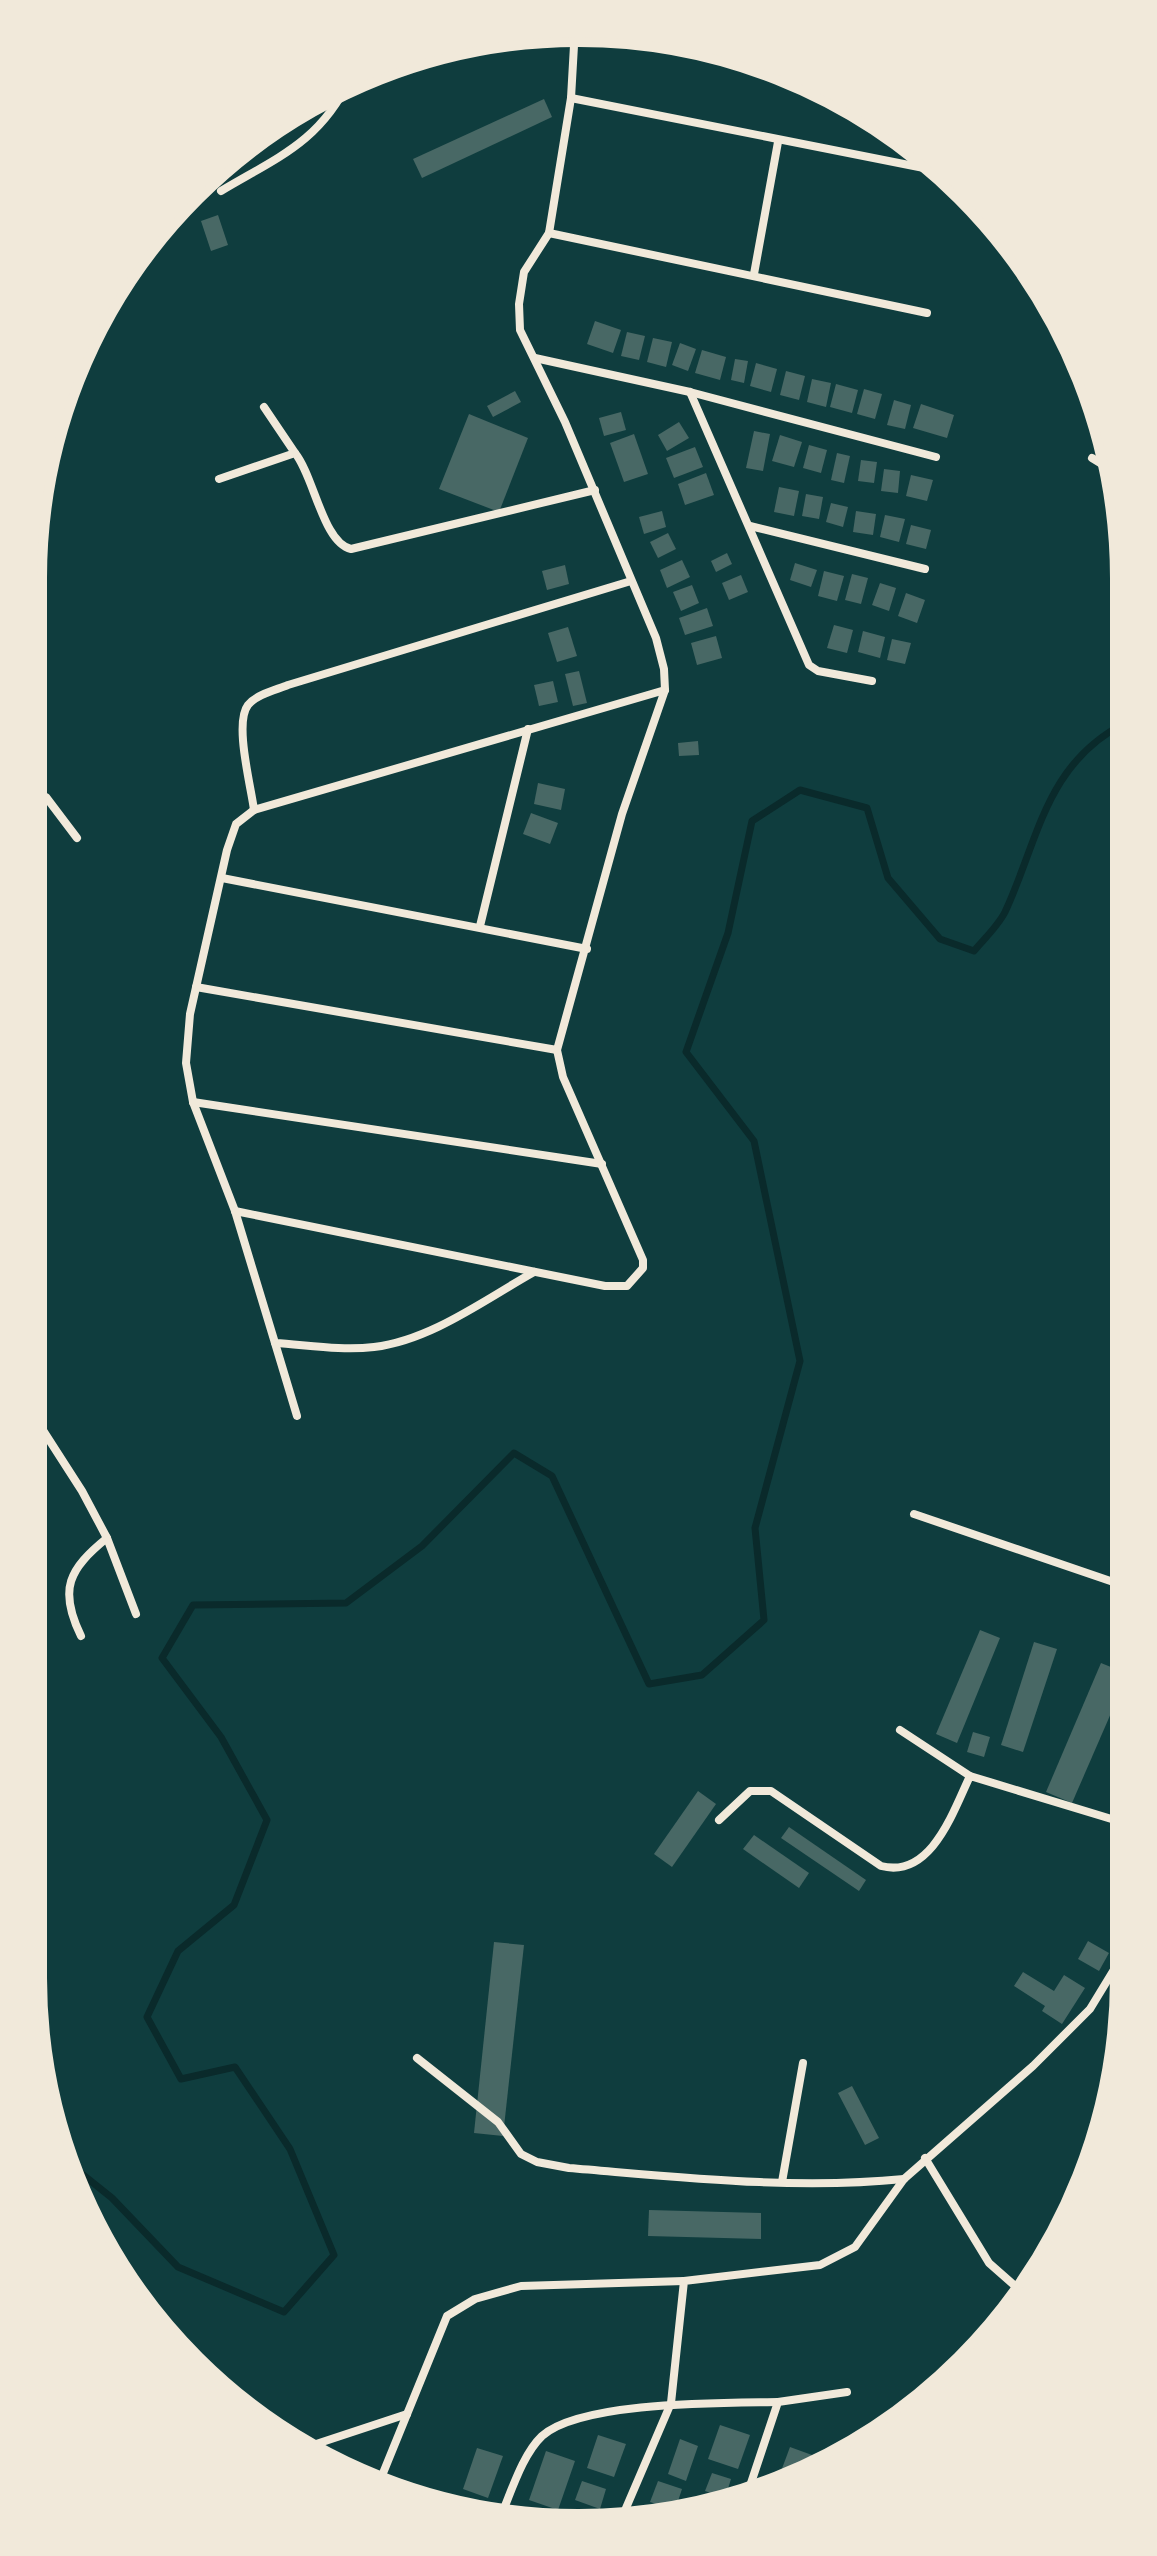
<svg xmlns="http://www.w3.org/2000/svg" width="1157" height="2556" font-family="'Public Sans',sans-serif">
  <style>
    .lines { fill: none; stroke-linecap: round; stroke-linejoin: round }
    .stream { stroke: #0a2a2b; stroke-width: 7 }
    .building { fill: #486865 }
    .minor { stroke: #f1e9da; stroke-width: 8 }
    .rim { fill: none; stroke: #f1e9da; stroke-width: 10 }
  </style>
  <rect width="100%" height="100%" fill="#0f3d3e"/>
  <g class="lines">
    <path class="stream" d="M57,2154L112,2198L178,2267L284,2312L334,2255L290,2149L235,2067L181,2079L147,2017L178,1951L234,1905L267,1820L221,1737L162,1658L193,1605L346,1603L422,1546L514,1453L552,1476L649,1684L702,1675L764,1620L755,1528L800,1361L754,1141L686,1052L728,933L752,821L800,790L867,808L888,878L940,939L974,951C984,939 998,926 1005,912C1039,839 1045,764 1125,723"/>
  </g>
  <g class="building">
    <path d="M544,99L552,117L422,178L413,159Z"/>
    <path d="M218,215L228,245L211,251L201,221Z"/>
    <path d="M595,321L621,330L613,353L587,344Z"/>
    <path d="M627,332L645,336L639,360L621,356Z"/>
    <path d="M653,338L672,342L666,367L647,362Z"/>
    <path d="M680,343L696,349L688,371L672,365Z"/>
    <path d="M702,350L726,357L720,380L695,373Z"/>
    <path d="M735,359L748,361L744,383L731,380Z"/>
    <path d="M756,363L777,369L771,392L750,386Z"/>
    <path d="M786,371L805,376L799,400L780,395Z"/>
    <path d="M812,379L831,383L826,407L807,402Z"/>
    <path d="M836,384L858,390L852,413L830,407Z"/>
    <path d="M864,389L882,394L875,419L857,414Z"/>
    <path d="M515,391L521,402L493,417L487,406Z"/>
    <path d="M894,400L911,405L905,429L887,425Z"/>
    <path d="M921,404L954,415L947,438L913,428Z"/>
    <path d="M621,412L626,430L604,436L599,418Z"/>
    <path d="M469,414L528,438L499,512L439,489Z"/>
    <path d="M679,422L689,438L667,451L658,435Z"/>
    <path d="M754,431L770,434L763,471L746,468Z"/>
    <path d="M634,434L648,474L624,482L610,443Z"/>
    <path d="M780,435L802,442L794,467L772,461Z"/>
    <path d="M809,445L827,450L821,473L803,468Z"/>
    <path d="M695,447L703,467L674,478L666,458Z"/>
    <path d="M837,453L850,456L844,483L831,480Z"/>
    <path d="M861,460L877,462L874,483L858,481Z"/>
    <path d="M884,469L900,471L898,493L881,491Z"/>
    <path d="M706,473L714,495L685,505L678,484Z"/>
    <path d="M911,475L933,480L927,501L906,496Z"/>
    <path d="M779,487L799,491L794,516L774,512Z"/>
    <path d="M806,494L823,497L819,519L802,516Z"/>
    <path d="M831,503L848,507L843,527L826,522Z"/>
    <path d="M662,511L666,527L644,534L639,517Z"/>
    <path d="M856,511L876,514L873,535L853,532Z"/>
    <path d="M885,515L905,519L899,542L880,537Z"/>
    <path d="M911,525L931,530L926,549L906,544Z"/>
    <path d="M668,533L676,549L658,558L650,542Z"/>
    <path d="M727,553L732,564L716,572L711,561Z"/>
    <path d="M682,560L690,577L667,588L660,570Z"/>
    <path d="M795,563L817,570L811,587L790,580Z"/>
    <path d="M565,565L569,584L547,590L542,571Z"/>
    <path d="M824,571L844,576L837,601L818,596Z"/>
    <path d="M852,574L868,578L861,604L845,600Z"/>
    <path d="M741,575L748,592L729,600L722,583Z"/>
    <path d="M880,583L896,588L889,611L872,605Z"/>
    <path d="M692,585L699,603L681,611L673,592Z"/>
    <path d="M906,593L925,600L917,623L898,616Z"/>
    <path d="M707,608L713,626L685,635L679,618Z"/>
    <path d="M834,625L853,630L847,653L827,648Z"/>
    <path d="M568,627L577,656L557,662L548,633Z"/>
    <path d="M863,631L885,637L880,658L858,652Z"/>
    <path d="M716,636L722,658L697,665L691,643Z"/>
    <path d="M892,639L911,643L905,664L887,660Z"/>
    <path d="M579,671L587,703L573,706L565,674Z"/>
    <path d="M553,681L558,702L539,706L534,685Z"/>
    <path d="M698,741L699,755L679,756L678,743Z"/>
    <path d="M538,783L565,789L561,810L534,804Z"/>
    <path d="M531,813L558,823L550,844L523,834Z"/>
    <path d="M980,1630L1000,1638L957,1743L936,1734Z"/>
    <path d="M1034,1642L1057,1649L1023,1752L1001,1745Z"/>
    <path d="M1101,1663L1128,1674L1072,1803L1046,1792Z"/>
    <path d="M973,1732L990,1737L984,1757L967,1752Z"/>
    <path d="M698,1791L716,1804L672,1867L654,1854Z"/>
    <path d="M789,1827L866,1880L859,1891L781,1838Z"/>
    <path d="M754,1835L809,1873L799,1888L743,1849Z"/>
    <path d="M1088,1941L1109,1953L1099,1971L1078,1959Z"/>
    <path d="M494,1942L524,1945L503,2136L474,2133Z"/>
    <path d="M1023,1972L1054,1991L1064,1975L1085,1988L1062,2024L1042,2011L1045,2006L1014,1986Z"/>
    <path d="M852,2086L879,2138L865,2145L838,2093Z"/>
    <path d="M649,2210L761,2213V2239L648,2236Z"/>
    <path d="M720,2425L750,2435L738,2469L708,2459Z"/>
    <path d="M598,2435L626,2444L614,2477L587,2468Z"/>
    <path d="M680,2439L698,2446L686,2481L668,2474Z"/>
    <path d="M790,2447L812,2455L804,2477L798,2480L780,2474Z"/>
    <path d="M477,2448L503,2456L488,2498L463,2489Z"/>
    <path d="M546,2451L575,2461L558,2510L529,2500Z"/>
    <path d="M712,2473L731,2479L725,2498L705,2491Z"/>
    <path d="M582,2481L606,2489L600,2509L575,2500Z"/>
    <path d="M658,2481L682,2489L675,2510L650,2502Z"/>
    <path d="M699,2500L719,2507L695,2513Z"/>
    <path d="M649,2507L673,2515L672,2518L644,2523Z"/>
    <path d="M570,2511L598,2521L597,2522L567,2521Z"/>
    <path d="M529,2512L551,2519V2520L527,2519Z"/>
  </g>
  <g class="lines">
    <g class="minor">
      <path d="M571,98L944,172"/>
      <path d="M221,191C278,157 320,142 350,79"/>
      <path d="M549,233L927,313"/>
      <path d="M754,274L778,142"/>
      <path d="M535,358L690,392L936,457"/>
      <path d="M690,392L809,665L818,671L872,681"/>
      <path d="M264,407L295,453"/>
      <path d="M1092,458L1115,472"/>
      <path d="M219,479L295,453C314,476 323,543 351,549L595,490"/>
      <path d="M750,526L925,569"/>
      <path d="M631,581L288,685C276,690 257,694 248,705C234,723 251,786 254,810L665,690"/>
      <path d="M28,621L41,613"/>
      <path d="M28,802L35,797H46L77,838"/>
      <path d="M254,810L236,824L227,850L190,1014L186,1063L193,1102L235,1211L275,1343C307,1345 342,1351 374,1347C431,1340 484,1300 534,1272"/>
      <path d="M222,878L587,949"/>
      <path d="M480,926L528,729"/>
      <path d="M196,987L557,1050"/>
      <path d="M193,1102L602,1164"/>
      <path d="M235,1211L605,1286H627L643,1268V1260L563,1077L557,1050L622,814L665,690L664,669L656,638L565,422L520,330L519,304L524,272L549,233L571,98L575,28"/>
      <path d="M275,1343L297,1416"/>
      <path d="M28,1407L82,1491L107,1538C69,1569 58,1589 81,1636"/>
      <path d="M914,1514L1128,1587"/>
      <path d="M107,1538L136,1614"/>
      <path d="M900,1730L970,1776"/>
      <path d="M719,1820L750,1791H771L881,1866C931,1879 953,1812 970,1776L1128,1824"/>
      <path d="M417,2058L498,2122L521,2154L537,2162L569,2168C680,2177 793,2190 904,2179"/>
      <path d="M925,2158L989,2263L1022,2292"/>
      <path d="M782,2182L803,2063"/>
      <path d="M298,2450L407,2414"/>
      <path d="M379,2483L447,2316L475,2299L521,2286L684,2281"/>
      <path d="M750,2487L767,2494"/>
      <path d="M745,2501L778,2402L847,2392"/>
      <path d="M500,2518C511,2493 522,2455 542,2436C581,2401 724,2403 778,2402"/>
      <path d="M620,2522L671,2403L684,2281L820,2265L855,2247L904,2179L1033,2066L1090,2009L1129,1945"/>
    </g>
  </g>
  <path d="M0 0H1157V2556H0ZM578 42H579A536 536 0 0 1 1115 578V1978A536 536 0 0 1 579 2514H578A536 536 0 0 1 42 1978V578A536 536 0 0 1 578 42Z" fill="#f1e9da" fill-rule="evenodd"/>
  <path class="rim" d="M578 42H579A536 536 0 0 1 1115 578V1978A536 536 0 0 1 579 2514H578A536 536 0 0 1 42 1978V578A536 536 0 0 1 578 42Z"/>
</svg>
